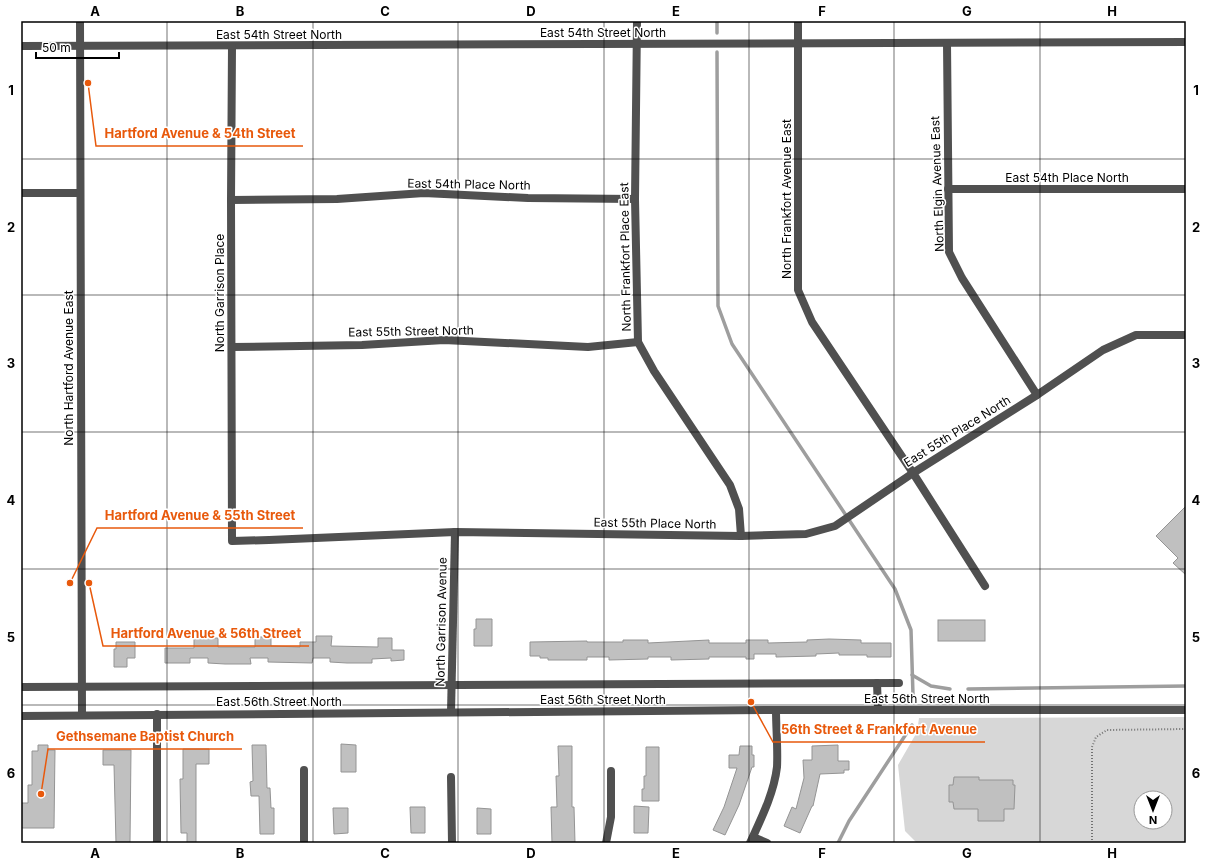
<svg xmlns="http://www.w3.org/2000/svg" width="1207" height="864" font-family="Inter,sans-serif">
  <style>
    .green { fill: #d7d7d7; fill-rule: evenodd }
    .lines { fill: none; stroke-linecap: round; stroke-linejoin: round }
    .stream { stroke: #9e9e9e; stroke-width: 3.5 }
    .building { fill: #c0c0c0; stroke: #949494 }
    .path { stroke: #727272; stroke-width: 2; stroke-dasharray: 1 2; stroke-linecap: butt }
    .minor { stroke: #505050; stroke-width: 8 }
    .tertiary { stroke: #505050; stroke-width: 8 }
    .grid { fill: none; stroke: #000; stroke-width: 1; stroke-opacity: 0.55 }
    .labels { text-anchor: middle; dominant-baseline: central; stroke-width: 3; stroke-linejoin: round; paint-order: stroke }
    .street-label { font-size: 12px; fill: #000; stroke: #fff }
    .leader { fill: none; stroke: #e8590c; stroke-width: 1.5 }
    .callout-dot { fill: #e8590c; stroke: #fff; stroke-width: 1.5 }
    .callout-label { font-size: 13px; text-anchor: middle; font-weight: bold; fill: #e8590c; stroke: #fff; stroke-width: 3; stroke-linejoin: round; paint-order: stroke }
    .neatline { fill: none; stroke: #000; stroke-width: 1.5 }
    .grid-label { font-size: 13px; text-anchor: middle; font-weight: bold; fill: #000 }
  </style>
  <rect width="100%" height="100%" fill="#fff"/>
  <path class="green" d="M1186,717V843H917L905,831L898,765L917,732L919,718ZM1141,798H1165V822H1141Z"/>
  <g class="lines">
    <g class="stream">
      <path d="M717,21V33"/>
      <path d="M717,52L718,306L732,344L895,589L911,630L913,695"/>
      <path d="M912,675L931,686L950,689"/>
      <path d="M968,689L1186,686"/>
      <path d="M838,843L849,821L912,725"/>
    </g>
  </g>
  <g class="building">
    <path d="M1186,506V575L1173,563L1178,558L1156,536Z"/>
    <path d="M476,619H492V646H474V629H476Z"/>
    <rect x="938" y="620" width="47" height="21"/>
    <path d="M316,636H332L331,646L378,647V638H392V650H404V660L391,661V658L372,659V663H347L330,662V658H313L312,663L268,662V658H250L251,664H225L208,663V658H190V663H165V648H194V638H218V647H255V637H271V646L300,647V642H316Z"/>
    <path d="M829,639L861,640V643H891V657H867V655H839V653L816,654V656L776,657V654H754V659H746V657H709V659L671,660V657H648V659L609,660V657H587V660H548V658H540V656H530V642L587,641V642H623V640H648V643L709,640V643H746V640H768V643L807,642V640Z"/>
    <path d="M116,642H135V658H127V667H114V649H116Z"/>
    <path d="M341,744L356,745V772H341Z"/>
    <path d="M38,745H48V750H55L54,828H21V803H28V785H32V751H38Z"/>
    <path d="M252,745H266L267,788H270L271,808H274V834H260L259,796H251L250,782L253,781Z"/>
    <path d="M838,745V761H849V770H844V773L820,774L813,806H812L800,833L784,826L792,807L796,809L804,778L803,760H812V746Z"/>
    <path d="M558,746H572V807H574L575,843H552L551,807H557L556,776H559Z"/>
    <path d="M740,746H752V755H754V767H752L739,805L725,835L713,830L724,807L737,768H729V755H739Z"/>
    <path d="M646,747H659V801H642V789H644V776H646Z"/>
    <path d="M183,749H209V764H196V843H187V833H181L180,779H183Z"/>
    <path d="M103,750H131L130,843H116L114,765H103Z"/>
    <path d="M954,777H979V780H1013V785H1015L1014,809H1004V821H978V809H954L953,802H949V785H953Z"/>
    <path d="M634,806L649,807L648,833H634Z"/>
    <path d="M410,807H425V833H411Z"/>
    <path d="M333,808H348V833L334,834Z"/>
    <path d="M477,808L491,809V834H477Z"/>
  </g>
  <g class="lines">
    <path class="path" d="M1092,843V747L1096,737L1107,730L1186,729"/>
    <g class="minor">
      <path d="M637,21L635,199L638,342L654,371L730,485L739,509L741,536"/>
      <path d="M798,21V290L812,322L913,473L985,586"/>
      <path d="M947,43L949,252L962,278L1037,395"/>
      <path d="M21,46L1186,42"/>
      <path d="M232,46L231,200L232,541L269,540L455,532L741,536L806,534L835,526L913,473L1037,395L1103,350L1136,335H1186"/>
      <path d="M948,189H1186"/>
      <path d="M21,193H80"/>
      <path d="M231,200L337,199L424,193L528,198L635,199"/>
      <path d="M232,347L362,345L444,340L588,347L638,342"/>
      <path d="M877,683L878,710"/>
      <path d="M21,687L899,683"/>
      <path d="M451,712L455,532"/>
      <path d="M304,770V843"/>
      <path d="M451,777L452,843"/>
      <path d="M753,837L767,843"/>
      <path d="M157,843V714"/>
      <path d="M606,843L611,817V771"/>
      <path d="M750,843C761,819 774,793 777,767C778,748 776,729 776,710"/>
    </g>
    <g class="tertiary">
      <path d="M80,21L82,715"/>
      <path d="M21,716L776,710H1186"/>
    </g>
  </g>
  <path class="grid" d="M167,21V843M313,21V843M458,21V843M604,21V843M749,21V843M894,21V843M1040,21V843M21,159H1186M21,295H1186M21,432H1186M21,569H1186M21,705H1186"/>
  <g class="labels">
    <g class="street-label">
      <text x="603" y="32">East 54th Street North</text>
      <text x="279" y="34">East 54th Street North</text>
      <text x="1067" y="177">East 54th Place North</text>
      <text transform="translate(469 184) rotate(1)">East 54th Place North</text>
      <text transform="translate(937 184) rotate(-92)">North Elgin Avenue East</text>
      <text transform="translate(786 199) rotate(-90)">North Frankfort Avenue East</text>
      <text transform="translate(625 257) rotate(-91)">North Frankfort Place East</text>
      <text transform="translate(219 293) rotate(-90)">North Garrison Place</text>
      <text transform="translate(411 331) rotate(-1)">East 55th Street North</text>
      <text transform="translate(68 368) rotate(-90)">North Hartford Avenue East</text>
      <text transform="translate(957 431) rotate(-32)">East 55th Place North</text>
      <text transform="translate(655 523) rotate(1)">East 55th Place North</text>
      <text transform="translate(441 622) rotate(-89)">North Garrison Avenue</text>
      <text x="927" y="698">East 56th Street North</text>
      <text x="603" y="699">East 56th Street North</text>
      <text x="279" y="701">East 56th Street North</text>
    </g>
  </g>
  <path class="leader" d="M88 83L96 146H303M70 583L97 528H303M89 583L103 646H309M751 702L773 742H985M41 794L48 749H242"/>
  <g class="callout-dot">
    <circle cx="88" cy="83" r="4"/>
    <circle cx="70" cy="583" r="4"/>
    <circle cx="89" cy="583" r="4"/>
    <circle cx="751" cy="702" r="4"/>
    <circle cx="41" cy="794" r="4"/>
  </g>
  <g class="callout-label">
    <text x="200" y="138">Hartford Avenue &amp; 54th Street</text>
    <text x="200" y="520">Hartford Avenue &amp; 55th Street</text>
    <text x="206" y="638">Hartford Avenue &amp; 56th Street</text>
    <text x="879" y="734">56th Street &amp; Frankfort Avenue</text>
    <text x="145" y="741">Gethsemane Baptist Church</text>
  </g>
  <rect width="1207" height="864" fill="none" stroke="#ffffff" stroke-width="44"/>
  <g transform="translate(1153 810) rotate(180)"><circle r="19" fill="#ffffff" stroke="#999999"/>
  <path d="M0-3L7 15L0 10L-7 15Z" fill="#000000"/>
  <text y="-6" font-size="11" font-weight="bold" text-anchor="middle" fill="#000000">N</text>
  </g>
  <path d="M36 52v6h83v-6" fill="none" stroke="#000000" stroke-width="2"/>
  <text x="42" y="52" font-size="12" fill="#000000" stroke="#ffffff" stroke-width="3" paint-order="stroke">50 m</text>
  <rect x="22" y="22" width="1163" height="820" class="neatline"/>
  <g class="grid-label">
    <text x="95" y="16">A</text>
    <text x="240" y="16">B</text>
    <text x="385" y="16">C</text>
    <text x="531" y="16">D</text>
    <text x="676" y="16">E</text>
    <text x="822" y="16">F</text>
    <text x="967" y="16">G</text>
    <text x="1112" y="16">H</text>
    <text x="11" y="95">1</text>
    <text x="1196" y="95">1</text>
    <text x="11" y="232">2</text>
    <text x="1196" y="232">2</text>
    <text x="11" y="368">3</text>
    <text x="1196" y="368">3</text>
    <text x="11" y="505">4</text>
    <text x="1196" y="505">4</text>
    <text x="11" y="642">5</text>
    <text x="1196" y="642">5</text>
    <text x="11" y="778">6</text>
    <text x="1196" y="778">6</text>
    <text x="95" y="858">A</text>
    <text x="240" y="858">B</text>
    <text x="385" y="858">C</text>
    <text x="531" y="858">D</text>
    <text x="676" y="858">E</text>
    <text x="822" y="858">F</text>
    <text x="967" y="858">G</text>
    <text x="1112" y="858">H</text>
  </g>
</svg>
